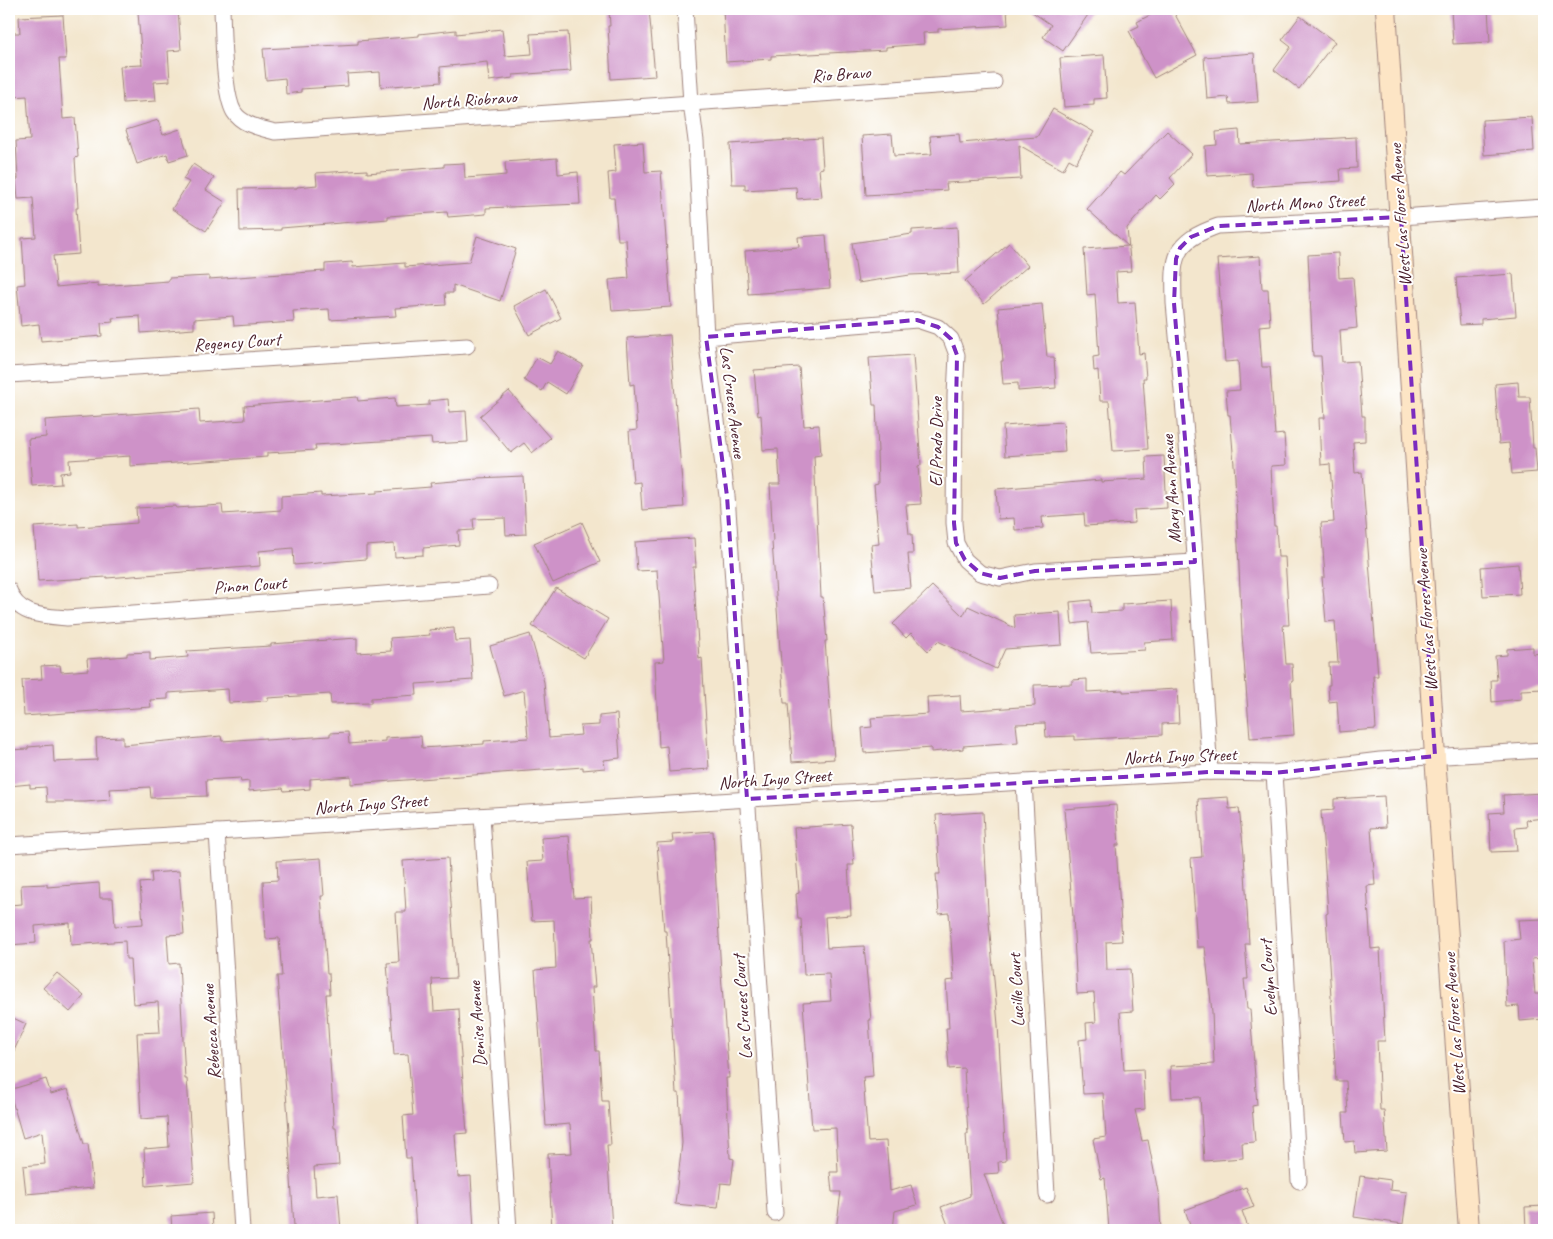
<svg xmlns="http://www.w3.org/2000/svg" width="1553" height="1239" font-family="Caveat,sans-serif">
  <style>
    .building { fill: #ce92c8 }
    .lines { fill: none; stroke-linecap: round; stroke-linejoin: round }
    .street-casing { stroke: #9e827c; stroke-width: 17 }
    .secondary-casing { stroke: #9e827c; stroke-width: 22 }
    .street { stroke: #fff; stroke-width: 15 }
    .secondary { stroke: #fde5c5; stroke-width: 20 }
    .marked { fill: none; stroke: #7b2cbf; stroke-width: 4; stroke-dasharray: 10 6; stroke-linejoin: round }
    .labels { text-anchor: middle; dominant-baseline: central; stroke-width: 4; stroke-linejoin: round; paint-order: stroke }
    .street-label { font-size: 18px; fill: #4a1f2b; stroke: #fff }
  </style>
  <rect width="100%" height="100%" fill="#fff"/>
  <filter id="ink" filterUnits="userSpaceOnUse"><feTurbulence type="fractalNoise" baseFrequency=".02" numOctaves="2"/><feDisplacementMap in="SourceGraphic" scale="10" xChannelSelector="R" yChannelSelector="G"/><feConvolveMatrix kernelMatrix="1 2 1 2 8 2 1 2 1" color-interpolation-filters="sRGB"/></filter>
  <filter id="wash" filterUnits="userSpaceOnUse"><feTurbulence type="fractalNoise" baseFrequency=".0096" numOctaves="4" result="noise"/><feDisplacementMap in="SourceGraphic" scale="20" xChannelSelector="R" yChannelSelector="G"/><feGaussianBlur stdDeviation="1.12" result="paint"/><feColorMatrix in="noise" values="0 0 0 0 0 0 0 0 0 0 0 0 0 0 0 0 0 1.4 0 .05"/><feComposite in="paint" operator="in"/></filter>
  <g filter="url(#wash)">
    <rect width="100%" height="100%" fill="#f3e6cd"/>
    <g id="blocks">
      <g class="building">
        <path d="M178,9L181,50L168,51L170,81L154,82L156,101L123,103L120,66L142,65L138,12Z"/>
        <path d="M609,9H649L655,76L611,79L608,26H610Z"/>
        <path d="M723,9H768L769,15L796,13V9H1007L1008,25L938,29V32L923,33L924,44L886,47V50L771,56V59L726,62Z"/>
        <path d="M1028,9H1092L1063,51L1043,37L1051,25Z"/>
        <path d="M1161,9H1172L1197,55L1154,78L1129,31L1139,26L1137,22Z"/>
        <path d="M1451,9H1488L1490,42L1453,44Z"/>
        <path d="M63,15L66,59H59L63,119L75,118L78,157L75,158L78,208H76L79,254L53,256L56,287L98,283V286L169,281V278L209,276V279L325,271V264L352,262L353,267L405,263V267L469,262L477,236L516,249L500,301L453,285V293H445L446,305L395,308L396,316L330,320L329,309L293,311L294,322L234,326L233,316L194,319V329L141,333L140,316L112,318L113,322L101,323L102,336L41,341L39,324L21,326L17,285L25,284L22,238L36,237L33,198L18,199L16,179H18L16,141L30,140L27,96L13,97L9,33H20L19,17Z"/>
        <path d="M1300,16L1335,42L1299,89L1274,70L1291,47L1282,40Z"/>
        <path d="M502,29L505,56L532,54L530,34L568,32L571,71L513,75V78L489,81L487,62L440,67L441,82L381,87L380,72L347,74L348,86L301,89V92L286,94L285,78L266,80L263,49L358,44V41L419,36V34L456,30V34Z"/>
        <path d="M1254,53L1258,102L1229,104L1228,97L1207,99L1204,57Z"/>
        <path d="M1104,55L1107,98L1094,99V105L1064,107L1060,58Z"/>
        <path d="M1053,109L1094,132L1076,163L1069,159L1063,170L1019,145L1021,179L946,183L947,190L866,195L862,136L892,134L894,156L932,154L930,136L959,134L960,143L1037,137Z"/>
        <path d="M1532,117L1534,151L1484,155L1482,120Z"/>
        <path d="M158,120L163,135L180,129L188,155L169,161L167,154L137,164L126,130Z"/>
        <path d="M1239,130L1240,144L1356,137L1357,168L1340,169L1341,181L1253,187L1252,173L1207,176L1205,146L1217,145L1216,132Z"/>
        <path d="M1167,131L1192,154L1170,178L1175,184L1160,199L1156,195L1127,228L1131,271L1116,272L1118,303L1135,302L1139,354L1144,353L1146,378H1143L1148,449L1113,451L1109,401H1100L1098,370L1094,371L1093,357L1099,356L1095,294L1087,295L1084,249L1128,246L1087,209L1120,172L1124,175Z"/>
        <path d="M821,138L823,168L819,169L822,197L797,199L796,187L745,190V184H732L730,144Z"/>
        <path d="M643,142L645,172L661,171L671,307L612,311L609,280L629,278L626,240H618L614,198H610L608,173L616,172L614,144Z"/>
        <path d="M557,158L558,174L578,172L580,204L486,208V214L448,217L447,212L388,216V219L281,228V230L240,231L239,189L297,188V187L317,185L316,173L367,170V173L444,167V164L464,163L465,178L495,176L506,175L505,162Z"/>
        <path d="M193,164L214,178L206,190L225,202L206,231L172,209L189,182L183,179Z"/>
        <path d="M957,227L959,273L910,275L858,283L852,243L912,234V230Z"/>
        <path d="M826,235L830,288L748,294L745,251L799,247L798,237Z"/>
        <path d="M1009,243L1028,266L984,304L965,281Z"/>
        <path d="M1338,253L1339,278L1353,277L1357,328L1340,330L1342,362L1358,361L1362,416H1365V441L1353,442L1355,473L1362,472L1378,676H1373L1376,729L1339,732L1337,701L1329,702L1328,685H1330L1329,663H1338L1335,621L1326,622L1322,577H1325L1321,523L1334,522L1330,464L1321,465L1319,418H1325L1321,356H1313L1308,255Z"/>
        <path d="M1260,256L1262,289H1268L1270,325L1259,326L1262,367H1270L1275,435L1284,434L1286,465L1271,466L1274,526H1276L1278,557H1285L1289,625H1283L1286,664H1292L1293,681L1291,682L1294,735L1250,738L1242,635L1235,477L1230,415H1228L1226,391L1240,390L1238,361L1225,362L1217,259Z"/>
        <path d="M1513,274L1516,316L1481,319V324L1460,325L1456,278Z"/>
        <path d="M546,289L561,318L529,335L514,306Z"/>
        <path d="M1042,304L1047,357H1054L1056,388L1018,391V383L1003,384L1001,361H1003L998,308Z"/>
        <path d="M670,335L684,507L642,510L640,482L633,483L629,431L637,430L634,384L630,385L627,338Z"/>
        <path d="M558,351L583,365L566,394L547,382L542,391L524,380L537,357L550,364Z"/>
        <path d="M913,355L921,465L918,466L921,504L906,505L909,534H912L913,554H908L911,588L875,591L871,545L879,544L874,485L878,484L877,452H878L876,405H873L869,358Z"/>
        <path d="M799,367L804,426L819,425L821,455L814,456L821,597H823L827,641H825L834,759L792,762L788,703H784L772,542H773L770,484H780L778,449L763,450L761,415L758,416L754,370Z"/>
        <path d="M1518,382L1519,397H1530L1533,448H1535L1537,472L1512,474L1509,443L1499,444L1495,384Z"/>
        <path d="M509,391L550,438L532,453L524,443L511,453L480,416Z"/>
        <path d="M357,397L358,401L395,398L396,407L429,405V401L448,399L449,412L466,411L468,442L432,444L431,438L315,445L316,450L267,453V457L130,466V456L69,460L70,472L60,473L61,484L32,486L28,439L46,437L45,420L199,409L200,423L245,420L244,406Z"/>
        <path d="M1063,422L1065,452L1005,456L1003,426Z"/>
        <path d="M1164,456L1167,508L1134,510L1135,523L1085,526L1084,514L1042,517L1043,528L1015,530L1014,518L998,519L996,489L1101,480V482L1147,479L1146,457Z"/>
        <path d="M523,476L526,534L506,535L505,518L473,519L474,530L458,531L459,545L423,548V555L395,557L394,544L366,546V559L294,565L293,548L259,551L260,566L107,578V577L38,581L34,527L78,524V527L137,523L136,508L176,506V508L222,505L223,514L281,510V496L321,493V496L377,493V491L431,487L430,483L478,479V478Z"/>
        <path d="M582,522L600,562L553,583L534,543Z"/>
        <path d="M694,538L696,567H693L699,659L702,658L709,769L669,772L667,746L659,747L655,662L664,661L657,570L637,571L635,542Z"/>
        <path d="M1518,564L1520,594L1483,596L1481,567Z"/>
        <path d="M932,586L963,616L968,606L1015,628L1014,615L1060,612L1062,645L1005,649L996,669L938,641L928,651L911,633L906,638L893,624Z"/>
        <path d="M556,588L608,619L584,658L532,626Z"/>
        <path d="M1091,600L1092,613L1122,611V604L1171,601L1173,640L1144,642L1145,650L1091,653L1088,622L1072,624L1070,602Z"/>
        <path d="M454,628L455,641L470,640L473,680L416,684L417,695L371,698V703L331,704L330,694L268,698V701L229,703L228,689L168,693V699L150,700L151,707L24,716L22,680L42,679L41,666L60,665L61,672L88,670L87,659L127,656V653L150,652V660L188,657L187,651L271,646V644L357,638V653L391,651L390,638L430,635L429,630Z"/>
        <path d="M530,634L544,682L549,738L581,735L580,726L599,725V716L617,714L620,758L604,760L605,768L583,770V767L351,784V776L310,779V789L284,791L283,788L249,791V781L241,782L240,778L206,780L207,796L151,798L150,787L109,789L110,800L85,802H47L46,787L30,788V784L9,786V750L28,749V747L53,745L54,762L97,760L96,738L123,737V745L221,736L222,741L266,738V740L330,736V733L348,732L349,744L385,741V738L421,736L422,748L484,744V741L528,738L524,690L504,696L490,646Z"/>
        <path d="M1533,647V654L1542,653L1544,689L1521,690V699L1492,702L1491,680H1497L1495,656L1507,655V649Z"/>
        <path d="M1087,679V692L1123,690V692L1177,689L1179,723L1162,724V735L1075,740V736L1046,737L1045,723L1016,724L1018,742L963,746V749L931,752V748L864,753L862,728L872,727L871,718L928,714L927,697L960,695L961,711L1035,706L1034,685L1072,684V680Z"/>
        <path d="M1544,793V818L1526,820L1527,827L1515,828L1517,851L1491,852L1489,813L1504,812L1503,795Z"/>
        <path d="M1384,796L1386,827L1371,828L1375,885L1367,886L1371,949L1380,948L1385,1041H1377L1380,1110H1384L1387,1151L1355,1153L1354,1141L1345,1142L1343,1113H1348L1346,1081H1336L1326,914L1328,913L1321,811L1334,810V799Z"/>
        <path d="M1228,797L1229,809L1239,808L1244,854L1249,944H1245L1248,979H1244L1247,1009H1250L1257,1105L1252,1106L1255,1142L1242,1143L1243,1158L1204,1161L1200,1097L1172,1098L1170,1066L1214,1064L1212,1012L1205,947H1197L1191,858L1202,857L1198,799Z"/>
        <path d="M1116,805L1119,845H1116L1122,941L1106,942L1107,970L1130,969L1133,1011L1120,1012L1124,1070L1143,1069L1145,1109L1135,1110L1142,1141L1148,1140L1159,1197L1161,1230H1109L1105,1178L1101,1179L1093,1139L1106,1137L1103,1093L1083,1094L1079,1040L1087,1039L1086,1023L1096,1022L1094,993L1077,994L1073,916L1064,809Z"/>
        <path d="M983,812L988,911L998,1025L1006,1161L998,1162L999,1173L984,1174L1005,1230H950L941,1207L970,1196L966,1134H968L964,1068L949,1069L946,1028H949L946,981L954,980L949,913L939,914L936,874H940L936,815Z"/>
        <path d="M851,824L854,865H848L851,915L825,917L827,948L864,946L871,1020H869L873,1076L863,1077L868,1142L886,1141L890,1191L911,1185L917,1205L895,1211L893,1230H836L841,1192H832L830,1172H838L836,1128L812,1129L803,1003L831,1001L829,974L804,975L801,919H798L796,894L799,893L794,828Z"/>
        <path d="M713,831L721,973L729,1078H726L730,1158L734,1159L731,1184L721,1183L718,1208L675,1204L682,1143L679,1093H676L666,931H664L657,843L673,842L672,834Z"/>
        <path d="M569,836L574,898L591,897L593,939H591L595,987H592L596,1051H599L602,1101H608L611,1145H607L612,1230H552L548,1154L572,1153L570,1124L546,1126L535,970L556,968L554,920L532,921L527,862L543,861L541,838Z"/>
        <path d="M321,858L324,896H321L327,973H329L330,994H326L334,1128H336L339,1165L314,1167L316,1196L338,1194L341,1230H314V1226L294,1227L288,1131H289L277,976H282L279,938L266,939L263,881L278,880L277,861Z"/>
        <path d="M448,858L456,978L432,979L434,1011L459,1009L460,1030H459L467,1133L455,1134L458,1177L471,1176L474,1230H416L411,1158H406L403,1116L413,1115L408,1054L394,1055L387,963L399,962L396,912H406L403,861Z"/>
        <path d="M179,871L184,934L167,935L169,964L179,963L185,1079H187L194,1182L146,1186L144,1149L169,1147L167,1117L141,1119L137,1033L160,1032L158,1002L133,1004L130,959H126L125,941L71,945L70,923L35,926L36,943L9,945V905L22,904L21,885L47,884V887L99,883L100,898H113L115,926L143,924L140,883L152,882L151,873Z"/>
        <path d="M1544,919V958L1532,959L1535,994H1544V1019L1520,1021L1519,1006L1507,1007L1504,941L1520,939L1518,920Z"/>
        <path d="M57,973L84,996L70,1012L43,988Z"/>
        <path d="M9,1016L26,1024L9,1062Z"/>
        <path d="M46,1079L51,1094L68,1089L84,1144H88L93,1188L26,1194L23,1166L45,1164L42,1132L23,1138L9,1090Z"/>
        <path d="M1360,1176L1391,1180L1390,1190L1407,1192L1403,1224L1354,1217Z"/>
        <path d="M1246,1187L1254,1207L1242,1211L1249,1230H1192L1185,1210Z"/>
        <path d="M1544,1206V1230H1526L1525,1207Z"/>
        <path d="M212,1213L213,1230H172L171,1216Z"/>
      </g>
    </g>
  </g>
  <g filter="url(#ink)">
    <use href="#blocks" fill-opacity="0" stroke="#9e827c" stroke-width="1"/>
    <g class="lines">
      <defs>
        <g id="street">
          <path d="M222,9C223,32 223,94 234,112C242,125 261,128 275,132L994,82"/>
          <path d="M685,9L691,103L696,141L706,337L727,496L731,552L775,1213"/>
          <path d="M706,337L917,320L938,327L951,339L957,355L955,395L954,523L956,543L965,560L980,573L1000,578L1035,571L1195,562"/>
          <path d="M9,375L467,346"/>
          <path d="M9,590C17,616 44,616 67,618L489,586"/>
          <path d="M1210,772L1188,456L1174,303C1173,259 1171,242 1218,226L1401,217L1544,207"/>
          <path d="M1274,773L1299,1181"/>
          <path d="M1024,782L1047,1195"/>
          <path d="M482,816L509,1230"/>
          <path d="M217,832L242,1230"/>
          <path d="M9,845L1024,782L1210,772L1274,773L1380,760L1544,750"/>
        </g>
        <path id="secondary" d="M1386,9L1435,756L1469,1230"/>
      </defs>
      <use href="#street" class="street-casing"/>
      <use href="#secondary" class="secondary-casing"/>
      <use href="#street" class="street"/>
      <use href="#secondary" class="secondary"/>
    </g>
  </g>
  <path class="marked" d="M1401,217L1435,756L1274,773L1210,772L747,799L727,496L706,337L917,320L938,327L951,339L957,355L954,523L956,543L965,560L980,573L1000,578L1035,571L1195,562L1174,303L1176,259L1180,248L1191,237L1218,226Z"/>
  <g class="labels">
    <g class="street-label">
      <text transform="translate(841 74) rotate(-4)">Rio Bravo</text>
      <text transform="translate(469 100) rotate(-4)">North Riobravo</text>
      <text transform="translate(1305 203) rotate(-3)">North Mono Street</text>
      <text transform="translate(1400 215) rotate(-94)">West Las Flores Avenue</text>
      <text transform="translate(237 342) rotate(-4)">Regency Court</text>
      <text transform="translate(733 402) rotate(83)">Las Cruces Avenue</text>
      <text transform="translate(936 442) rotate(-90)">El Prado Drive</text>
      <text transform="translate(1171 489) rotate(-94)">Mary Ann Avenue</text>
      <text transform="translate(250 585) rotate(-4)">Pinon Court</text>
      <text transform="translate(1426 620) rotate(-94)">West Las Flores Avenue</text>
      <text transform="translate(1180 756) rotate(-2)">North Inyo Street</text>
      <text transform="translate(775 779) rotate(-4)">North Inyo Street</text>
      <text transform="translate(371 804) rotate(-4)">North Inyo Street</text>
      <text transform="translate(1268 978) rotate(-94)">Evelyn Court</text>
      <text transform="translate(1016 990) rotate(-93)">Lucille Court</text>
      <text transform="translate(742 1007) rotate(-94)">Las Cruces Court</text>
      <text transform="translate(477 1024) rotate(-94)">Denise Avenue</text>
      <text transform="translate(1454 1024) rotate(-94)">West Las Flores Avenue</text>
      <text transform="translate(211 1032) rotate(-94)">Rebecca Avenue</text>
    </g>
  </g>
  <rect width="1553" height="1239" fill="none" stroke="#fff" stroke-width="30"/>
</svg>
